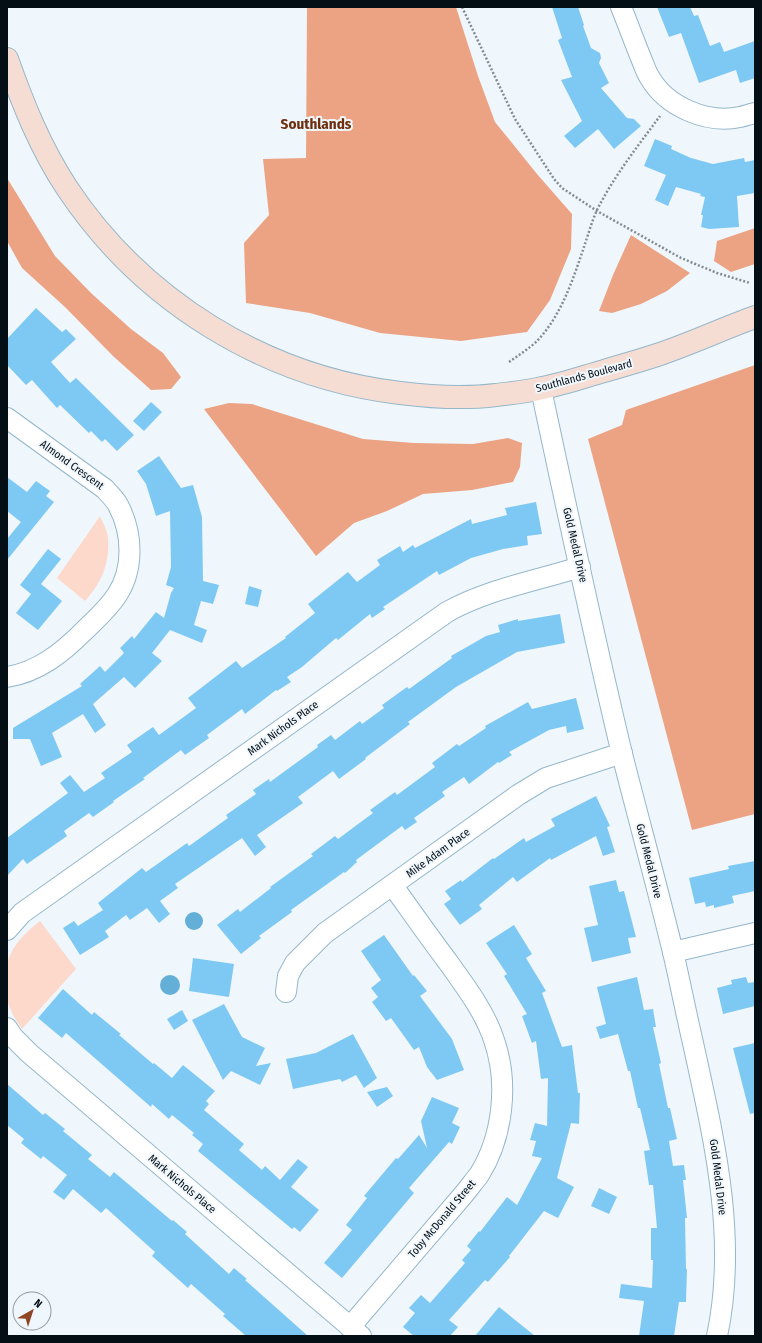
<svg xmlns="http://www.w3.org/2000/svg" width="762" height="1343" font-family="'Fira Sans Condensed',sans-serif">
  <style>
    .green { fill: #fcd9cb }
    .forest { fill: #eba384 }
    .water { fill: #63afd8 }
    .building { fill: #7ec9f4 }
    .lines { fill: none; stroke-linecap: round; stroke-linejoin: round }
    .street-casing { stroke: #94b7cc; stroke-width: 22 }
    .secondary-casing { stroke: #94b7cc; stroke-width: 24 }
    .path { stroke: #848c92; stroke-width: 2.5; stroke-dasharray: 2 2; stroke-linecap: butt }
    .street { stroke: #fff; stroke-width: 20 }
    .secondary { stroke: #f6ddd3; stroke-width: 22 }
    .labels { text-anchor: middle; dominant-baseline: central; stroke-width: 4; stroke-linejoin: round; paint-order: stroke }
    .street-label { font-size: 11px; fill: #030e15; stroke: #f0f7fc }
    .district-label { font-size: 15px; font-weight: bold; fill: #6e2f0f; stroke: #f0f7fc }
  </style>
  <rect width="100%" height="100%" fill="#f0f7fc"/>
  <g class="green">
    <path d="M100,516C103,523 107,530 108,537C110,563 102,582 85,601L57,578Z"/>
    <path d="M40,921L76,969L22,1029C15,1020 10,1010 7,999C7,988 5,975 7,965C11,946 26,932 40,921Z"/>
  </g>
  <g class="forest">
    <path d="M307,7H456L478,76L495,122L537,174L572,214L571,249L550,300L527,332L461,341L380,333L310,313L246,303L244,243L269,215L263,159L306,158Z"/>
    <path d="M7,178L55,256L92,294L131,329L163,353L181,377L171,389L151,390L113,356L65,307L22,268L7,241Z"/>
    <path d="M755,228V264L731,272L714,261L717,241Z"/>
    <path d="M631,235L690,273L667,291L641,304L612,313L599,311L613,275Z"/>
    <path d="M755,365V814L692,830L588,439L622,425L626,410Z"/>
    <path d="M229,403L252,404L363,439L414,443L473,444L508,438L522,443L520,467L513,482L472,490L423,494L387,511L354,523L316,556L204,409Z"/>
  </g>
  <g class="water">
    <circle cx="194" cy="921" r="9"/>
    <circle cx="170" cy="985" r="10"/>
  </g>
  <g class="building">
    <path d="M552,7H578L584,25L583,26L591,48L600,53L601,58L599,63L609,83L601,88L627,118L634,119L641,126L614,149L598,129L575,148L564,136L582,121L561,80L572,77L558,40L562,38Z"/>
    <path d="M657,7H690L694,16L698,15L710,46L720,42L724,52L755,41V78L740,83L736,70L699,83L681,33L669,37Z"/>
    <path d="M655,139L672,146L671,149L691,158L713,164L744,158L745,162L755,160V193L737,196L739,227L709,229L701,227L703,215H701L705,197L700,196L701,194L676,187L668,206L655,200L666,175L644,166Z"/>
    <path d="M36,308L62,332L66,329L76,339L51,362L70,383L76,378L134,435L117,451L105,439L102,442L91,431L89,433L60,405L57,408L32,380L26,385L7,365V339Z"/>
    <path d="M151,402L162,412L144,431L133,421Z"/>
    <path d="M159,456L181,488L193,485L202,517L203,581L219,585L213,604L201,601L194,625L207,630L202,643L170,630L152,653L162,661L135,688L124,677L93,704L106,725L95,733L83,714L52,733L62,757L41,766L30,739H13V728L82,686L80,684L100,666L105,672L124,653L120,648L132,636L134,639L156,612L164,618L171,593L174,588L166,585L171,567L170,511L156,516L146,484L137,471Z"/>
    <path d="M7,477L27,492L36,481L50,491L46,496L54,502L7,560V539L21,522L7,511Z"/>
    <path d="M536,502L542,534L527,536L528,545L503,549L471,558L439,575L437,571L383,607L385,609L372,618L370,614L338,640L336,638L302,667L287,677L291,682L277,691L276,690L245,714L242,709L207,735L209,738L185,755L181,750L143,778L145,779L113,801L114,802L93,817L89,813L64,831L67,836L27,864L23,859L7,876V838L68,793L60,783L70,775L84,792L105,778L101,773L132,752L127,745L153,727L159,735L196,708L188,698L236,661L242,668L286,638L285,637L315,613L308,604L348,572L357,582L380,565L377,560L400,546L403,552L413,545L415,548L471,519L472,524L507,515L505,508Z"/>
    <path d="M48,549L61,559L41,584L62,601L38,630L16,613L31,594L20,585Z"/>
    <path d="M249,586L262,590L258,607L245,604Z"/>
    <path d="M560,614L565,643L517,652L456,687L408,722L410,724L365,758L366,759L339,779L333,771L298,797L303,803L257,835L266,847L255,856L242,838L175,884L178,888L160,901L170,914L159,923L147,908L130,920L126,915L105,931L109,937L80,955L63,928L74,921L78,926L103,910L98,903L142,868L146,872L187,843L189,846L228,818L226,815L256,794L253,790L269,779L270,782L318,747L317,745L331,735L335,740L360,721L362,724L384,708L382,705L407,687L409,689L452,658L451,656L486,636L500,632L498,625L518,619V621Z"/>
    <path d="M576,698L584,729L567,733L566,726L549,730L509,752L512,755L499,763L498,762L469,784L464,777L442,792L445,796L414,818L417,822L405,830L402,826L356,860L357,862L345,873L344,872L291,910L292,912L259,936L261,938L241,954L217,925L238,909L240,912L271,888L270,887L313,856L311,854L335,836L338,839L373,813L370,810L395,792L397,795L435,767L432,763L457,744L459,746L486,728L485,726L528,702L532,709Z"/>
    <path d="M596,796L610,826L607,827L615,852L603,856L596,836L551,860L550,858L517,882L513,877L479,905L482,909L460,925L444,904L451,899L445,891L461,880L462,882L493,858L494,859L524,838L526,842L555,826L551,819Z"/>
    <path d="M755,861V891L732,896L734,903L714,908V905L706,907L705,902L695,904L689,878L729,869L728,866Z"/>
    <path d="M616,880L619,892L624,891L636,937L628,938L631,953L592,962L584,928L598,925L589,886Z"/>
    <path d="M514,925L532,954L526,958L546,991L542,993L562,1047L572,1045L578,1093H580L579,1124L571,1123L557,1178L574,1187L558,1218L544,1211L509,1256L510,1257L488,1282L485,1280L449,1320L458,1327L450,1336H414L403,1327L415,1313L409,1308L421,1295L430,1303L465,1263L462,1260L471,1250L467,1246L479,1231L480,1232L507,1197L517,1205L542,1158L532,1156L536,1141L530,1140L535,1123L547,1126L548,1078L541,1079L536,1041L532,1043L522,1016L527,1014L504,976L507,974L486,943Z"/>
    <path d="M384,935L413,976L414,975L427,991L420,996L452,1039L464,1070L437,1080L427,1067L419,1047L414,1050L391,1018L386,1021L372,1002L378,997L371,988L381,980L361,951Z"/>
    <path d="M193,958L234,964L229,997L189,991Z"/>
    <path d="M637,977L644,1010L653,1009L656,1027H653L661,1063L659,1064L668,1108H670L677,1139L669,1141L673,1166L684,1165L686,1180H683L687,1218H685L686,1269H687L686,1302H679L674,1336H639L644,1301L619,1298L621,1284L652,1288L653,1260H651V1228H657L653,1185H649L644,1151L650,1150L640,1108H638L630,1071H628L618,1034L600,1039L596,1027L606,1024L597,987Z"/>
    <path d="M746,977L748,983L755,982V1006L723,1014L717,988L732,984L731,980Z"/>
    <path d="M63,989L92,1015L94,1012L121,1034L119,1035L153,1064L154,1063L172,1078L183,1065L215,1091L206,1101L209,1104L204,1110L244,1144L239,1150L262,1170L265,1166L280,1180L298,1159L308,1167L291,1187L319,1210L300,1232L294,1227L292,1229L198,1151L203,1144L192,1135L194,1133L172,1115L169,1119L152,1104L151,1107L66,1033L62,1038L38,1018Z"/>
    <path d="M224,1004L242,1037L265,1048L256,1066L271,1063L260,1085L231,1071L223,1080L192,1020Z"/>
    <path d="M182,1010L188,1021L174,1030L167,1019Z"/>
    <path d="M353,1034L377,1078L364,1088L356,1075L342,1082L340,1079L293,1089L286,1059L316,1053Z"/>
    <path d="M755,1043V1113L750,1114L733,1048Z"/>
    <path d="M7,1084L43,1115L45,1113L65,1129L63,1131L92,1155L88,1159L110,1177L114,1172L172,1221L173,1220L187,1232L185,1234L229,1274L234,1268L247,1279L245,1280L308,1336H246L223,1316L225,1314L191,1284L188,1288L152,1256L155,1252L106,1208L101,1213L73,1189L64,1200L53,1192L67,1175L43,1156L41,1159L21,1143L24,1139L7,1125Z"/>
    <path d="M387,1087L393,1096L377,1107L367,1092Z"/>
    <path d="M432,1097L459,1108L452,1123L460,1127L452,1144L449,1142L409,1188L414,1193L342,1278L324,1263L352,1230L346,1225L367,1198L364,1196L396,1158L398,1159L419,1135L427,1148L421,1121Z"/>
    <path d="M599,1188L617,1197L609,1214L591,1206Z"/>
    <path d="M499,1307L535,1336H475Z"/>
  </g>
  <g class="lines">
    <defs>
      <g id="street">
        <path d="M621,7C628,24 634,41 641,58C644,65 646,72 650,78C667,107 707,124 740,117C745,116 750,114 755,113"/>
        <path d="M541,389C567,511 593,633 622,754C639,821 657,886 673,952C680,982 686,1013 693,1043C714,1139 738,1238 717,1336"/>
        <path d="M7,418L105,489C109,494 115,499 118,505C133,533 134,569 117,595C108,609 95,620 84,631C62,653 38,672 7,677"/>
        <path d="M7,930L22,913L447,612C488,589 536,581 580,567"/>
        <path d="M673,952L755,933"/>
        <path d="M286,992L288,976L295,963L325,933L518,795L546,778L622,753"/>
        <path d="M7,1028L13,1037L29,1053L361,1336"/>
        <path d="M350,1327L464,1194C469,1188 474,1181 479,1175C503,1137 509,1083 494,1040C485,1012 465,986 448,962C429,937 411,911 393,886"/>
      </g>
      <path id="secondary" d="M7,59C23,104 40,147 67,188C142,301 265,377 400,393C432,397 464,399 496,395C511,393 527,392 542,388C563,384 583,377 604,371C621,366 639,361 657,355C690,344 722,329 755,317"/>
    </defs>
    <use href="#street" class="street-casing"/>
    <use href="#secondary" class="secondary-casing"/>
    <g class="path">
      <path d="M462,7L515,119L554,179L562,188L597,211L681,258L717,273L750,283"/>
      <path d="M509,362C519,355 530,348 538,340C562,314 573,279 584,247C588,235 592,221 597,210C614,176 638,146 660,116"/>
    </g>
    <use href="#street" class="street"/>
    <use href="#secondary" class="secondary"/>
  </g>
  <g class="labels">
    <g class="street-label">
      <text transform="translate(584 376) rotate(-15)">Southlands Boulevard</text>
      <text transform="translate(72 465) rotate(36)">Almond Crescent</text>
      <text transform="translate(575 545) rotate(77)">Gold Medal Drive</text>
      <text transform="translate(283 728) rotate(-36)">Mark Nichols Place</text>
      <text transform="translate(438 853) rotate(-36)">Mike Adam Place</text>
      <text transform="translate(649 861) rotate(76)">Gold Medal Drive</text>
      <text transform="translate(718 1177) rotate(83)">Gold Medal Drive</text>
      <text transform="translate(182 1184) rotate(40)">Mark Nichols Place</text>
      <text transform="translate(442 1219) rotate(-50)">Toby McDonald Street</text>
    </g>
    <g class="district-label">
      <text x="316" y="124">Southlands</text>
    </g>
  </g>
  <rect width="762" height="1343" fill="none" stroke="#030e15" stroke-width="16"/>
  <g transform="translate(32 1311) rotate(39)"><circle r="19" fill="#f0f7fc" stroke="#919aa0"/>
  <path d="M0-3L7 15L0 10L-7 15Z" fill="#8e4624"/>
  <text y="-6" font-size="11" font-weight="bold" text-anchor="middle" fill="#030e15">N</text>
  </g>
</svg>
